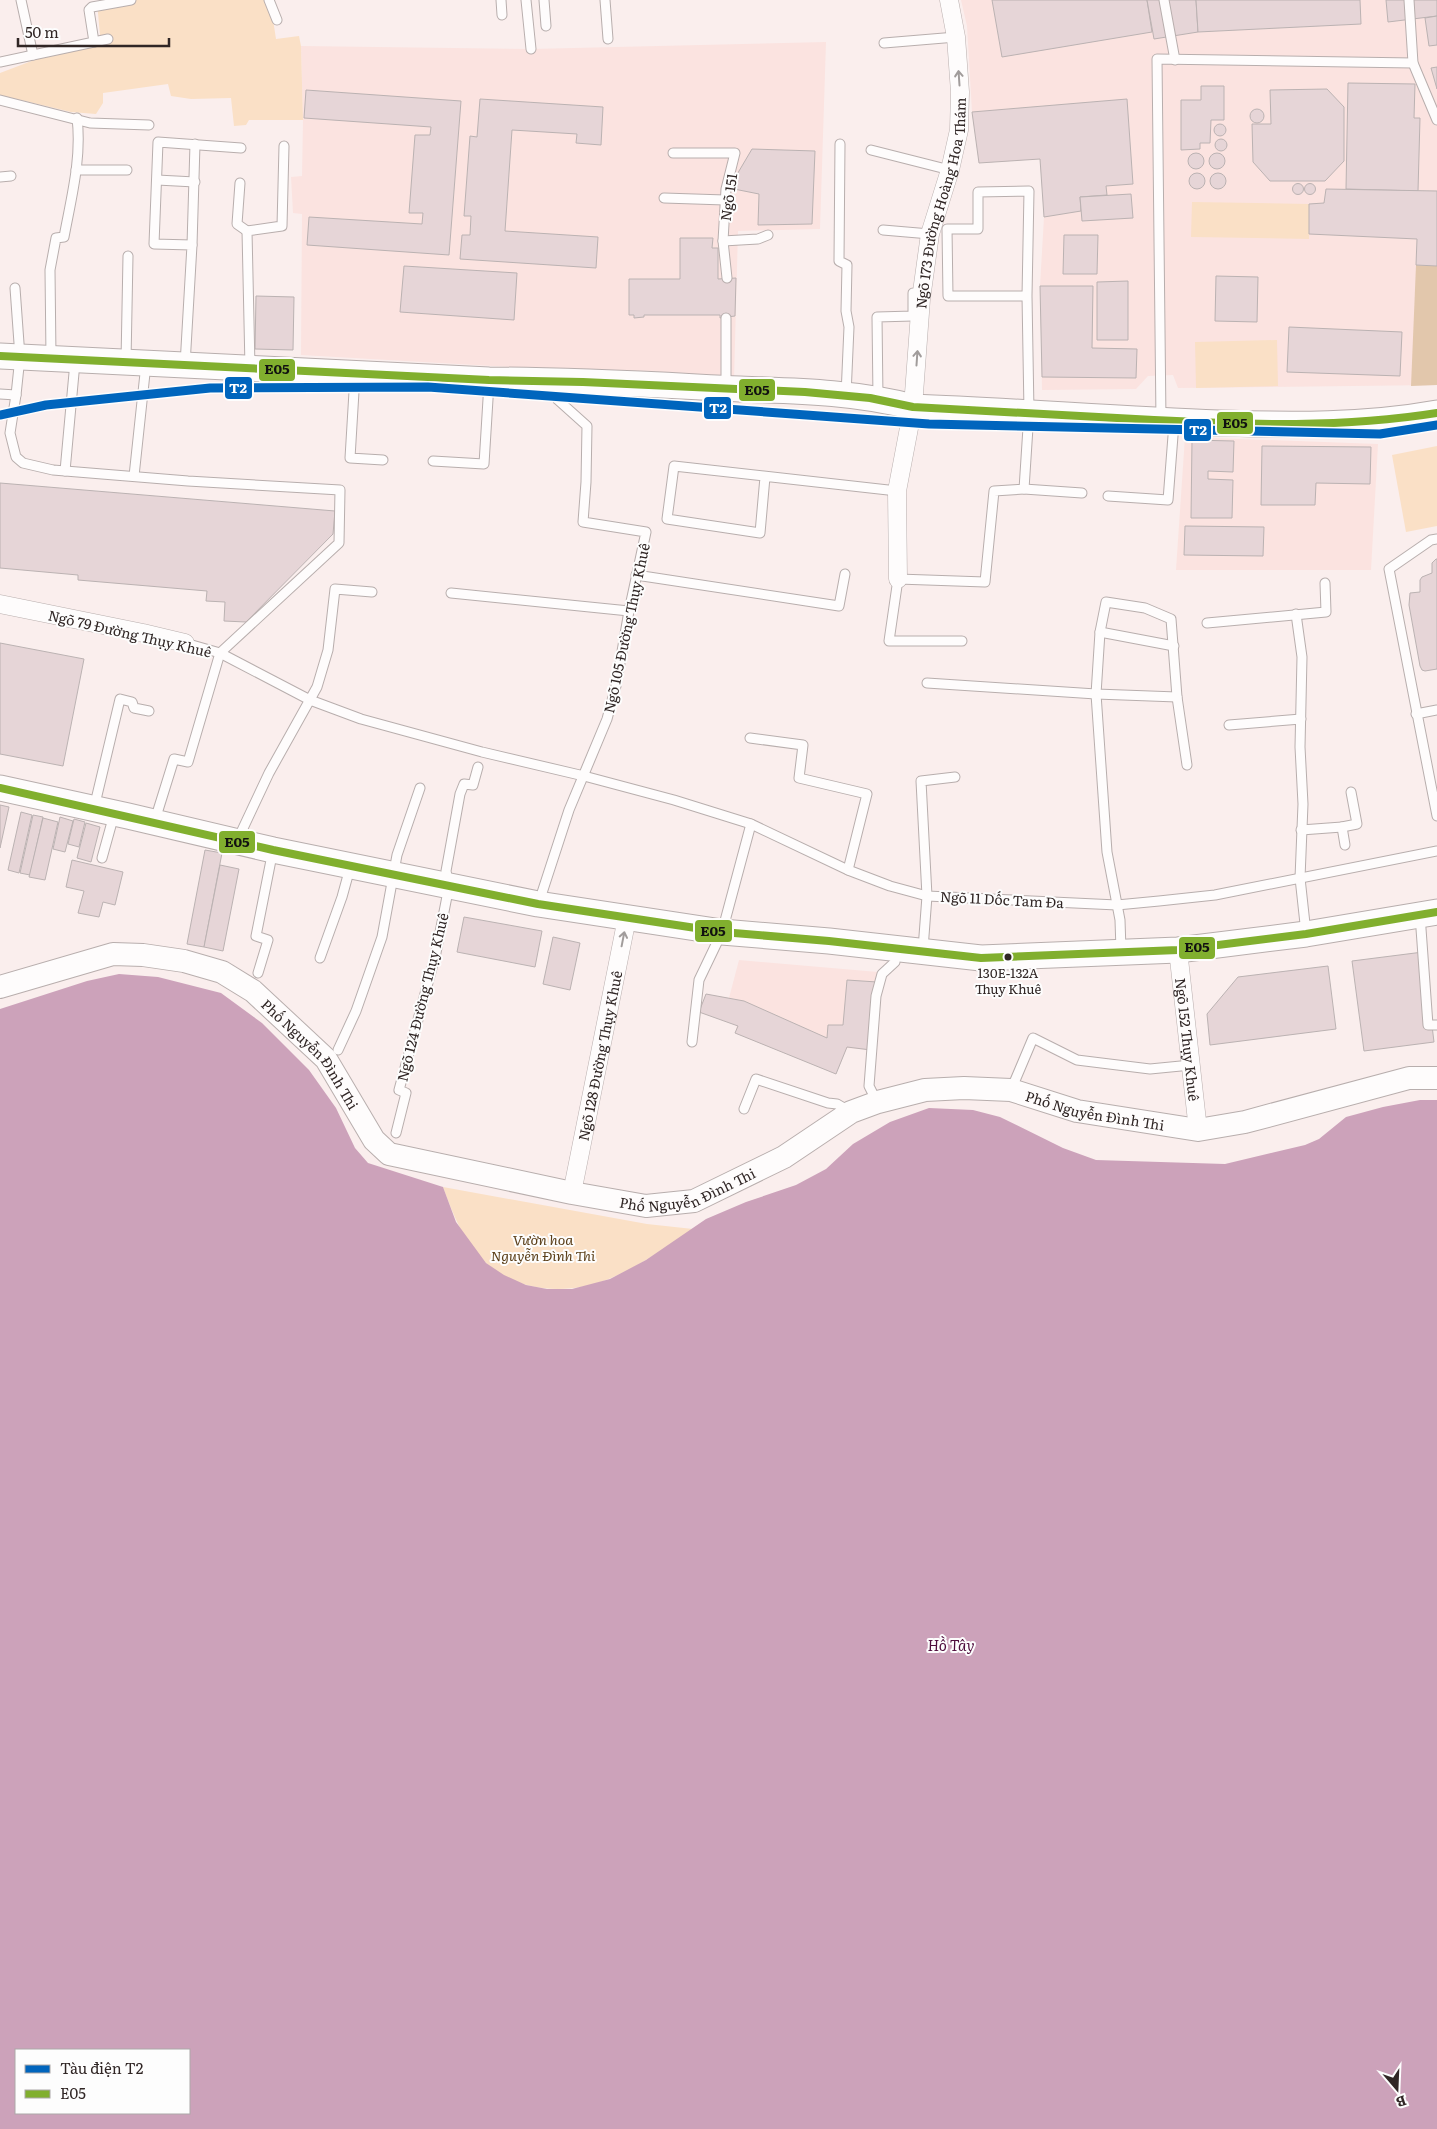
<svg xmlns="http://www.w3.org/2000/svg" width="1437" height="2129" font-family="Literata,serif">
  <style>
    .built { fill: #fbe3e0 }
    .green { fill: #fae0c6 }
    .forest { fill: #e2c7ac }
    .water { fill: #cca2ba; fill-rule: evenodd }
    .building { fill: #e6d5d7; stroke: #bbb2b2 }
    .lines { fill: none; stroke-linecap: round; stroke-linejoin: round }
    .service-casing { stroke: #b8aead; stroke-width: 11 }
    .minor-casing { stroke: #b8aead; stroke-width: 19 }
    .tertiary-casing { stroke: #b8aead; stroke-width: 24 }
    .secondary-casing { stroke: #b8aead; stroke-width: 27 }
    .service { stroke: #fefcfc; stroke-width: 9 }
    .minor { stroke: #fefcfc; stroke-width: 18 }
    .tertiary { stroke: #fefcfc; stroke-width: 22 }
    .secondary { stroke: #fefcfc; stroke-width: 25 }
    .bus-1-casing { stroke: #fdfdfd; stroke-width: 11 }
    .bus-1 { stroke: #81af2e; stroke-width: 8 }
    .metro-1-casing { stroke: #fdfdfd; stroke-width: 12 }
    .metro-1 { stroke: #0065bd; stroke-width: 9 }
    .oneway { stroke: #a19c9b }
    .bus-dot { fill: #302625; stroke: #fdfdfd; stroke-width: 2 }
    .labels { text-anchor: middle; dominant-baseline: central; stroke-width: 4; stroke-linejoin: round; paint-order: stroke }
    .bus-label { font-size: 13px; fill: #302625; stroke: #fdfdfd }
    .street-label { font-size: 14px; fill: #302625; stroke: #fdfdfd }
    .park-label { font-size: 14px; font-style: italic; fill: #5b3f19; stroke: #fdfdfd }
    .water-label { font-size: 15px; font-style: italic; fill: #4f0d3d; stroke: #fdfdfd }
    .line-badge { stroke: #fdfdfd; stroke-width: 2 }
    .badge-label { font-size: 14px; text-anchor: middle; font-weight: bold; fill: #fff }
    .pale-badge-label { font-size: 14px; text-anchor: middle; font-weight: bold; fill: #111 }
  </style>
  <rect width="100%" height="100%" fill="#faeeed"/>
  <g class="built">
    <path d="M961,0H1437V385L1178,388L1173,375L1148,376L1136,389L1042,390L1040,286L1044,217L1040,159L979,163L972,112L967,26Z"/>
    <path d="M826,42L820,229L738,231L734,380L301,355L302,214L293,213L291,177L302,176L303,120L301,46L531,49Z"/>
    <path d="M1185,437L1378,444L1371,570H1176Z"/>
    <path d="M739,960L878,972L871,1050L847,1048L836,1074L735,1033L737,1025L699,1012L706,994L729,998Z"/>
  </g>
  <g class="green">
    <path d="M109,0H270L276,39L299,36L301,46L303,120H249L246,125L234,126L231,98L191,99L171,96L168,84L103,93V103L96,114L71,112L0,95V73L100,35L97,2Z"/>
    <path d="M1192,202L1309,204V239L1191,237Z"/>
    <path d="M1277,340L1278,386L1196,388L1195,342Z"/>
    <path d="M1437,446V526L1406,532L1392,455Z"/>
    <path d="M443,1187L647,1224L693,1229C666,1247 640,1266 611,1278C571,1295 520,1294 486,1263C464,1243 453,1214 443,1187Z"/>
  </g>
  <path class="forest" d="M1416,265L1437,266V385L1411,386Z"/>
  <path class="water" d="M119,974L158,977L221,993L262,1023L309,1070L336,1108L355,1148L368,1163L443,1187L456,1222L486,1263L504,1275L526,1285L547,1289H572L610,1279L646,1260L706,1219L746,1202L796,1185L826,1169L853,1144L890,1122L929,1108L973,1110L1000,1117L1063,1148L1096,1160L1225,1164L1305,1145L1319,1139L1346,1117L1383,1107L1420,1100H1437V2129H0V1009L87,981ZM16,2050H189V2113H16Z"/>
  <g class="building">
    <path d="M992,0H1147L1152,32L1002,57Z"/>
    <path d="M1147,0H1196L1198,32L1154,39Z"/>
    <path d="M1196,0H1360L1361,24L1198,32Z"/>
    <path d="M1386,0H1437V16L1388,22Z"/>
    <path d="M1437,16V45L1429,46L1425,18Z"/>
    <path d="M1437,67V89L1431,68Z"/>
    <path d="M1348,83L1415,84L1414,118H1420L1418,191L1346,189Z"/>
    <path d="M1201,86H1224V120H1211L1210,143H1200V149L1181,150V100H1201Z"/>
    <path d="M1327,89L1344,107V161L1325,181H1270L1253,162L1252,124H1271L1270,90Z"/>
    <path d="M306,90L461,101L449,255L307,245L309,217L422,224L423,213H409L415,135H430L431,127L304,118Z"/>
    <path d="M480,99L603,107L601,145L576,143L577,134L512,130L505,231L598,237L596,268L460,259L462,235H470L471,216H464L470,136L477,137Z"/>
    <path d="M1127,99L1133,184L1106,186L1107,195L1080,197L1081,211L1044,217L1040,159L979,163L972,112Z"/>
    <circle cx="1257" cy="116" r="7"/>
    <circle cx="1220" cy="130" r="6"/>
    <circle cx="1221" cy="145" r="6"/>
    <path d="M752,149L815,151L812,224L758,225L759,194L729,188Z"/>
    <circle cx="1196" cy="161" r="8"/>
    <circle cx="1217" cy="161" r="8"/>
    <circle cx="1218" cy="181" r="8"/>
    <circle cx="1197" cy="181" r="8"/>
    <circle cx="1298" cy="189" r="5.5"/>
    <circle cx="1310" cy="189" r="5.5"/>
    <path d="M1326,189L1437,191V266L1416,265L1417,239L1309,234V204L1324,203Z"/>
    <path d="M1131,194L1133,218L1082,221L1080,197Z"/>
    <path d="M1064,235H1098L1097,274H1063Z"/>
    <path d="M680,238H713L712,248H718V279L736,278L735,316L720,318V315H644V317L634,318V315H629V279H680Z"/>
    <path d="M404,266L517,273L514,320L400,312Z"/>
    <path d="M1216,276L1258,277L1257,322L1215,321Z"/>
    <path d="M1128,281V340H1097V282Z"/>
    <path d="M1040,286H1093L1092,348L1137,349L1136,378L1042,377Z"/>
    <path d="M256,296L294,297L293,350L255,349Z"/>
    <path d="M1289,327L1402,332L1400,376L1287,372Z"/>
    <path d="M1192,440L1234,441L1233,472L1208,471V479L1233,480L1232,518H1191Z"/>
    <path d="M1262,446L1371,447L1370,484L1316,483L1315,505H1261Z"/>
    <path d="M0,483L335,511L333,534L246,622L224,621L225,602L206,601L207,591L78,580V575L0,568Z"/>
    <path d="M1185,526L1264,527L1263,556L1184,555Z"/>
    <path d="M1436,559H1437V669L1425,671L1422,670L1420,666L1409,605L1410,593L1420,592V580L1422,577L1432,573V563Z"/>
    <path d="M0,643L84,659L63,766L0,754Z"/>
    <path d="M0,805L9,807L0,848Z"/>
    <path d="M21,812L32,815L19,873L8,870Z"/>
    <path d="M33,815L43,817L30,875L20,873Z"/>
    <path d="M60,817L73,821L65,852L53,849Z"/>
    <path d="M43,818L58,822L45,880L29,877Z"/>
    <path d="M74,819L85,822L79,847L68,844Z"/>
    <path d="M86,823L100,827L91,862L77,858Z"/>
    <path d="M205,850L222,853L204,947L187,944Z"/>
    <path d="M72,860L123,872L115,905L103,902L99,917L78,913L84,891L66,887Z"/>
    <path d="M220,865L239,869L223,951L204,947Z"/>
    <path d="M464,917L542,931L535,967L457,952Z"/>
    <path d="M553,937L580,943L570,990L543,984Z"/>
    <path d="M1423,952L1434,1042L1364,1051L1352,961Z"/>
    <path d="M1328,966L1336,1029L1210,1045L1207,1014L1238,977Z"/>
    <path d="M847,980L877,982L871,1050L847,1047L836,1074L735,1033L738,1026L699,1012L706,994L744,1001L827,1038L828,1025H843Z"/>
  </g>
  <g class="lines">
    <defs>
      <g id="service">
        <path d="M21,0L33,55"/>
        <path d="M269,0L277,20"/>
        <path d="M501,0L502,15"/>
        <path d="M526,0L531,49"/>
        <path d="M544,0L546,26"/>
        <path d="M605,0L608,39"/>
        <path d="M1164,0L1175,60"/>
        <path d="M1409,0L1413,63L1437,120"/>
        <path d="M94,42L108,39"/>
        <path d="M884,43L956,37"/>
        <path d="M0,62L94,42L89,10L92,7L131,0"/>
        <path d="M0,100L90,123L149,125"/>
        <path d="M840,144L839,261L847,265L846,311L849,327L846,395"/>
        <path d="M871,150L950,170"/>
        <path d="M673,153H735L726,189L723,241L727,278"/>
        <path d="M76,170H127"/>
        <path d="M0,177L11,176"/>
        <path d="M157,180L195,182"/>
        <path d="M240,183L237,224L247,231"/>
        <path d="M664,198L725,200"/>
        <path d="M883,230L930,234"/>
        <path d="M723,241L758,239L768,235"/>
        <path d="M192,245L195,144"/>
        <path d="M51,357L50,270L56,238L64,237C71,199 82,158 77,118"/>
        <path d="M126,361L128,256"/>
        <path d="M185,365L192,245L154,244L158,142L241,148"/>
        <path d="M250,367L247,231L282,226L284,146"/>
        <path d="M355,375L350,458L383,460"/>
        <path d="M726,387V318"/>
        <path d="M0,394L16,395L20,357L15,288"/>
        <path d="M16,395L10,433L16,457L23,463L53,470L188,481L340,490L339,543L220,653L188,762L174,759L155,820"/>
        <path d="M878,398L877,317L913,316V293"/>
        <path d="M1161,420L1157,59L1413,63"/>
        <path d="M433,461L484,464L489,383"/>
        <path d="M65,471L75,362"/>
        <path d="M134,476L146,364"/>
        <path d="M765,477L760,533L667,519L674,466L897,491"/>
        <path d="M1024,489L1082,493"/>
        <path d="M1108,496L1168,500L1174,423"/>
        <path d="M1437,539L1431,540L1389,569L1437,816"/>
        <path d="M636,575L839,606L845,574"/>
        <path d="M451,593L629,611"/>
        <path d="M1296,614L1302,657L1300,747L1303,804L1300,878L1306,933"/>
        <path d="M1207,623L1326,612L1325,583"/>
        <path d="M1100,632L1174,646"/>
        <path d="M962,641H889L898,579L985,582L994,491L1024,489L1029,412L1027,296L1029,191L978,192V229H947L948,296H1027"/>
        <path d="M185,643L220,653L310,700L361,719L482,752L584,776L674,800L751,824L848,870L890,886L927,896L1117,905L1159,901L1215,895L1437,851"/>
        <path d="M927,683L1096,694L1177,697"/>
        <path d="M1416,714L1437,710"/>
        <path d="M1229,725L1301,719"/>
        <path d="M750,738L803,745L799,778L867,794L848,870"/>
        <path d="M94,808L120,699L132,702L134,708L149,711"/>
        <path d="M1301,830L1342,827"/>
        <path d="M238,839L269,773L317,687L328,650L335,589L372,592"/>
        <path d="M1345,845L1342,827L1357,824L1351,792"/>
        <path d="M102,858L112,822"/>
        <path d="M539,902L569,810L607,719L616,686L629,611L646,532L583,522L586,482L587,426L558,400L548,384"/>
        <path d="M1420,915L1428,1025H1437"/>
        <path d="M923,949L927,896L921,781L955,777"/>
        <path d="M1121,950L1120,920L1107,852L1096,694L1100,632L1106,602L1145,608L1171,619L1177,697L1187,765"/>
        <path d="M320,958L342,897L350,868"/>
        <path d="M258,973L268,940L256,936L273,850"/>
        <path d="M692,1042L699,980L722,932L751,824"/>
        <path d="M338,1050L356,1011L382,937L397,855L420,788"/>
        <path d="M1011,1090L1033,1038L1077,1060L1150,1069L1191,1065"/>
        <path d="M877,1102L869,1086L876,996L882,974L895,962L896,951"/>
        <path d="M744,1109L756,1079L828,1103L837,1104L849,1111"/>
        <path d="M396,1133L406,1093L399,1090L436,953L449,886L446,871L460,794L464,784L473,785L478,767"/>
      </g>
      <g id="minor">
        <path id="s1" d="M898,579L897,491L913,407L921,299L930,234L950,170L959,130L960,92L956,37L949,0"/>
        <path d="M0,604L143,633L185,643"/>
        <path id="s2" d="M1178,950L1198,1130"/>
        <path id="s3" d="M572,1193L627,918"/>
      </g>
      <g id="tertiary">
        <path id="s4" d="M0,987L113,954L143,955L184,961L222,972L253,991L326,1059L374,1140L389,1154L572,1193L646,1206L694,1201L784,1157L851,1112L878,1102L925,1090L964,1088L1011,1090L1077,1111L1198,1130L1245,1122L1409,1078H1437"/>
      </g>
      <g id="secondary">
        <path d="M0,356L489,380C573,380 656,385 740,389C798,391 856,392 913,407C1015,411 1117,419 1219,423C1292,425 1365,426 1437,413"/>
        <path d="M0,788L128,816L273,850L538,904L722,932L829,941L981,958L1178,950L1306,934L1437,912"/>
      </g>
    </defs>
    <use href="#service" class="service-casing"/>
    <use href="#minor" class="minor-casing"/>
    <use href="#tertiary" class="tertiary-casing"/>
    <use href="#secondary" class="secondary-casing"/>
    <use href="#service" class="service"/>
    <use href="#minor" class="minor"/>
    <use href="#tertiary" class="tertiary"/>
    <use href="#secondary" class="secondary"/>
    <defs>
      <g id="bus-1">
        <path d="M0,356L489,380L583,382L805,392L870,398L913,407C994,411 1074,416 1154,420C1249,425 1343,428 1437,413"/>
        <path d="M0,788L273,850L538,904L722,932L829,941L981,958L1178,950L1306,934L1437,912"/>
      </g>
    </defs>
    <use href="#bus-1" class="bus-1-casing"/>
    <use href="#bus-1" class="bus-1"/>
    <defs>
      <path id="metro-1" d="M0,415L46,405L210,388L428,387L929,424L1380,434L1437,425"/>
    </defs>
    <use href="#metro-1" class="metro-1-casing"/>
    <use href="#metro-1" class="metro-1"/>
  </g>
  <defs><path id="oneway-shaft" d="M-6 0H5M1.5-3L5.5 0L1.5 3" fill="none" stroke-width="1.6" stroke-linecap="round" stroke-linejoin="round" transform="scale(1.25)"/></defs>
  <g class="oneway">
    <use href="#oneway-shaft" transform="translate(959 78) rotate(-94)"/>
    <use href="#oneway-shaft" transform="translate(917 358) rotate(-86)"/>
    <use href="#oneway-shaft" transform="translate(623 939) rotate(-79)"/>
  </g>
  <circle class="bus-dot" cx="1008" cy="957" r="4.5"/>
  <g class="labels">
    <g class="bus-label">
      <text x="1008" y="972">130E-132A<tspan x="1008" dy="16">Thụy Khuê</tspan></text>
    </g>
    <g class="street-label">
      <text transform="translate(728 197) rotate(-82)">Ngõ 151</text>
      <text stroke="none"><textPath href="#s1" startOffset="380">Ngõ 173 Đường Hoàng Hoa Thám</textPath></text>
      <text transform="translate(626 628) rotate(-78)">Ngõ 105 Đường Thụy Khuê</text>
      <text transform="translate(130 633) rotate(13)">Ngõ 79 Đường Thụy Khuê</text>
      <text transform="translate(1002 899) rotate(3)">Ngõ 11 Dốc Tam Đa</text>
      <text transform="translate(422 997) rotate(-76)">Ngõ 124 Đường Thụy Khuê</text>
      <text stroke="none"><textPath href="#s2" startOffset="90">Ngõ 152 Thụy Khuê</textPath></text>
      <text stroke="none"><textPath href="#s4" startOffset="351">Phố Nguyễn Đình Thi</textPath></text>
      <text stroke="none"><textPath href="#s3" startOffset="140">Ngõ 128 Đường Thụy Khuê</textPath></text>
      <text stroke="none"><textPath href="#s4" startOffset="1221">Phố Nguyễn Đình Thi</textPath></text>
      <text stroke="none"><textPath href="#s4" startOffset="786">Phố Nguyễn Đình Thi</textPath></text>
    </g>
    <g class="park-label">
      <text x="543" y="1239">Vườn hoa<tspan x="543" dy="16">Nguyễn Đình Thi</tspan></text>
    </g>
    <g class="water-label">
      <text x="951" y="1644">Hồ Tây</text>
    </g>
  </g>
  <g class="line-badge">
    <rect x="258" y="358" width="38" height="24" rx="5" fill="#81af2e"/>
    <rect x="224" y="376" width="29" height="24" rx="5" fill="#0065bd"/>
    <rect x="738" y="378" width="38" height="24" rx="5" fill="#81af2e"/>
    <rect x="703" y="396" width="29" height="24" rx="5" fill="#0065bd"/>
    <rect x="1216" y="411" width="38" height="24" rx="5" fill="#81af2e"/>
    <rect x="1183" y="418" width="29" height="24" rx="5" fill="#0065bd"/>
    <rect x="218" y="830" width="38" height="24" rx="5" fill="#81af2e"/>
    <rect x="694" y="919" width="39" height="24" rx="5" fill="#81af2e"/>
    <rect x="1178" y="936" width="38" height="24" rx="5" fill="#81af2e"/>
  </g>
  <g class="badge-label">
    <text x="238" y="393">T2</text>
    <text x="718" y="413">T2</text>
    <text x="1198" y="435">T2</text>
  </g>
  <g class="pale-badge-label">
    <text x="277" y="374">E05</text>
    <text x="757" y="395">E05</text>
    <text x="1235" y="428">E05</text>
    <text x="237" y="847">E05</text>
    <text x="713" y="936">E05</text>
    <text x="1197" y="952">E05</text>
  </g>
  <rect x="15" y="2049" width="175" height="65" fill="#fdfdfd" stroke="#aba7a7"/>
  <rect x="25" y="2065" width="25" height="8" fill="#0065bd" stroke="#aba7a7"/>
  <text x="60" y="2074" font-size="15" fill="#302625">Tàu điện T2</text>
  <rect x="25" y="2090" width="25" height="8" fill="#81af2e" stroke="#aba7a7"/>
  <text x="60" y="2099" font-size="15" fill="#302625">E05</text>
  <g transform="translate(1397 2089) rotate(161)" stroke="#fdfdfd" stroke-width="4" paint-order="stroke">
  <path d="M0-4L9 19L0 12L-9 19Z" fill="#302625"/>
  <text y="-8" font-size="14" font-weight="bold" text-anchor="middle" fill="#302625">B</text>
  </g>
  <path d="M18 38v8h151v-8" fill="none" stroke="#302625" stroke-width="2.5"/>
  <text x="25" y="38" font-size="15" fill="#302625" stroke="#fdfdfd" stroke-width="4" paint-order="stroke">50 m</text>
</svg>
